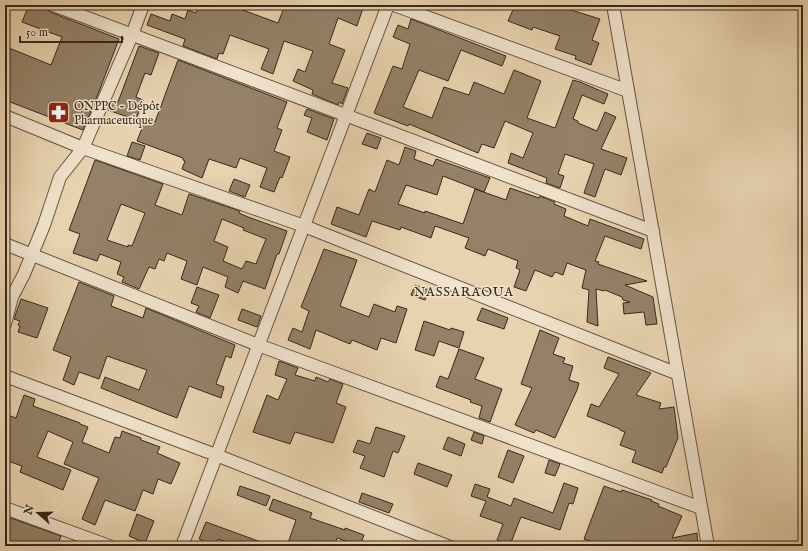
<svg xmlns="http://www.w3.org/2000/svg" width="808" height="551" font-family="'IM FELL English',serif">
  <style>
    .building { fill: #948168; stroke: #38281a; fill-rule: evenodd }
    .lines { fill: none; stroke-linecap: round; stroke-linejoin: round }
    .minor-casing { stroke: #645340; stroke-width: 14 }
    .minor { stroke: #f0e2cc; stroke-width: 12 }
    .labels { text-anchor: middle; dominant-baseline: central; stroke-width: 3; stroke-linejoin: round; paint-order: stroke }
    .poi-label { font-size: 12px; fill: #38281a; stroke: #f0e2cc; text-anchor: start }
    .neighbourhood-label { font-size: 13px; letter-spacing: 1px; fill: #38281a; stroke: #f0e2cc }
  </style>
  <rect width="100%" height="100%" fill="#e8d3b0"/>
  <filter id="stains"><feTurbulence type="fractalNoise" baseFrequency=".005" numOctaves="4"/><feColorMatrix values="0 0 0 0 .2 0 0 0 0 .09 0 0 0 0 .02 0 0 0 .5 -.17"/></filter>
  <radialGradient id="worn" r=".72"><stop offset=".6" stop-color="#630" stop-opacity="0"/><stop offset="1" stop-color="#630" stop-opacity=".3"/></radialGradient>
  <g class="building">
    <path d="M29,5H39L46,8L50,12L119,39L98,94L83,130L5,100V58L9,48L51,65L62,37L22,22Z"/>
    <path d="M199,5H242L240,9L278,23L285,5H364L357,26L338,18L329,44L345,50L332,83L348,88L342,104L339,102L338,105L312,94L313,90L293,81L298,69L305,72L313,51L284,41L273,74L261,69L269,49L230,35L223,54L219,53L217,59L183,46L185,39L147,25L151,14L170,21L172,14L185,19L188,10L196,13Z"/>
    <path d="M515,5H555L600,19L592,40L599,43L591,65L575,59L576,56L555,49L560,36L533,27L532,30L508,21Z"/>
    <path d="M411,19L506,56L502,66L461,50L448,81L419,70L403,107L432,118L444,87L469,95L474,82L504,94L514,70L541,81L527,118L555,128L573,80L580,82L608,94L604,104L582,95L573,119L578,121V123L597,131L605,112L616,117L601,149L627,158L621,175L605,169L595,197L584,193L594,164L565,154L558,174L564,176L560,188L546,183L547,178L508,163L511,153L523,158L533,133L505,121L494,148L482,144L478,153L409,124L408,126L374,113L393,66L402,69L410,44L393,37L398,25L408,29Z"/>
    <path d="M139,46L159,53L151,75L145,73L136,97L143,100L136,120L108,110L112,100L118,102Z"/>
    <path d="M178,60L287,102L277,128L282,130L274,151L290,157L282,178L280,177L274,192L260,187L267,168L240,158L236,168L209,159L202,178L182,169L185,161L183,160V158L137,141L146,118L155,122Z"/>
    <path d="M307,109L334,119L327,140L307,132L312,118L304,115Z"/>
    <path d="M367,133L381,138L377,149L362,144Z"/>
    <path d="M132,142L145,146L140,160L127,156Z"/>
    <path d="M405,147L416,151L414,159L433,166L436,159L490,178L484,192L443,176L437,195L406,185L398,204L425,213V211L463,224L475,189L506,200L510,188L539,198L540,196L555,202L554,204L566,209L564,216L588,226L590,219L644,239L641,249L605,236L595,261L599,262L598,264L647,281L625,285L653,297L657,324L646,325L644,312L624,314L623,303L630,302L623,300L622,297L605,290L604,291L596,289L598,326L587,322L589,290L582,288L586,270L567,263L563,275L555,272L552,277L535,270L526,291L514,287L520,270L516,268L518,261L488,249L485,256L465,248L469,238L435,226L431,238L401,227L400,230L372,221L366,237L331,224L337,207L359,215L369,189L375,192L387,160L399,165Z"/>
    <path d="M95,160L163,184L155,205L182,215L189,194L240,211L239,213L248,217L287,231L279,254H277L265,289L243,281L238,293L225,287L228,277L203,267L197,285L181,279L187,261L167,253L164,261L159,259L155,269L149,267L139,289L122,282L124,277L117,274L121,262L100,254L97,261L73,253L80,234L69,230ZM121,204L145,213L132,246L128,245V247L107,240ZM222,219L244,228L243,230L266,239L256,264L246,261L242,269L223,261L228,247L214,241Z"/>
    <path d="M234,179L250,185L245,197L229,191Z"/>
    <path d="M324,249L357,260L340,306L369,317L374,304L395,312L397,306L407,309L396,343L381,338L377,350L352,340L350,344L316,330L310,349L288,340L293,328L302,332L309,311L301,307Z"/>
    <path d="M79,282L114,296L111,306L143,318L146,308L235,345L231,358L226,356L216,384L224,387L221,398L189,386L177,418L164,413L101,388L105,377L139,390L147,370L107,356L99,379L79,372L74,385L63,380L71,357L53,350Z"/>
    <path d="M415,285L429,290L425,300L411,295Z"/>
    <path d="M197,287L219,295L210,318L196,312L199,306L191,303Z"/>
    <path d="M21,299L48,308L37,338L18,332L20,326L18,325L20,321L14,319Z"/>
    <path d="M482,308L508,318L504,329L477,320Z"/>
    <path d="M242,309L261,316L257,327L238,320Z"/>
    <path d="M424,321L450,330L451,328L464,332L459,348L439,341L434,356L415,350Z"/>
    <path d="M540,330L559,338L553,354L565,358L563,363L573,366L569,380L579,383L577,390L555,438L536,430L534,433L515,425L532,388L521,384Z"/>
    <path d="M459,349L484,358L475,379L502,389L490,422L479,418L482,406L470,402L471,400L436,387L440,376L448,379Z"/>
    <path d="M608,357L651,373L636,395L661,403L659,409L674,407L678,438L666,467H664L662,473L632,462L636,451L620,445L625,432L620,430V429L587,416L591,404L599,407L619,374L604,368Z"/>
    <path d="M279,361L298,368L295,375L315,381L316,377L328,382L330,379L343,384L336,403L346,407L333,443L295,432L290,444L253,432L267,395L278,400L287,379L275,375Z"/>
    <path d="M24,395L35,399L33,406L80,423V424L88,427L82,442L109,453L115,437L120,438L122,431L141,438V440L160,447L157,453L180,463L171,484L158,479L153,494L143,490L135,511L105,500L95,525L82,519L99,478L64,464L73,442L48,431L37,457L71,470L63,490L20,472L22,466L5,460V414L16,418Z"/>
    <path d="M376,427L405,436L398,453L393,451L384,477L360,468L365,456L353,452L358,440L370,444Z"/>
    <path d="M474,432L484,436L482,444L471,440Z"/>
    <path d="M448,437L465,444L461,456L443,449Z"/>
    <path d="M508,450L524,456L513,483L498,477Z"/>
    <path d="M549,460L560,464L555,476L545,473Z"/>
    <path d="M418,463L452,475L447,487L414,474Z"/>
    <path d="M564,483L578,488L573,504L569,503L560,530L521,517L510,545L497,540L503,524L480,516L486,501L471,496L475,484L490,489L487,497L511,506L514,498L553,513Z"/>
    <path d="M240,486L270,496L266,506L237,495Z"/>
    <path d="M604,486L621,492L622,490L652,500L651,501L659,504L658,506L682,516L672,538L697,533L698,546H603L584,539Z"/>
    <path d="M362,493L393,504L389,513L359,502Z"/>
    <path d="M273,499L312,513L310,518L345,530V528L364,535L360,546L337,538L334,546H287L296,520L269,510Z"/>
    <path d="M137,514L154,521L145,543L129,536Z"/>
    <path d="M5,516L61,536L57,546H21L5,540Z"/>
    <path d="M206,522L269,545V546H238L218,539L216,546H200L202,540L199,539Z"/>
  </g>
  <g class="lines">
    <defs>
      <g id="minor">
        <path d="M53,5L653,231"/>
        <path d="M394,5L628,91"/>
        <path d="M613,5L708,546"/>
        <path d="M5,116L83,148L304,226L678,374"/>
        <path d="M5,244L258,345L701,508"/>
        <path d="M5,324L12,297L24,274L44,225L60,177L83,148L132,35L143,5"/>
        <path d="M5,376L216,455L448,546"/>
        <path d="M5,508L109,546"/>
        <path d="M182,546L388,5"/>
      </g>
    </defs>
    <use href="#minor" class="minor-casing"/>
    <use href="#minor" class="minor"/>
  </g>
  <defs>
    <symbol id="pharmacy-square" viewBox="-11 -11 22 22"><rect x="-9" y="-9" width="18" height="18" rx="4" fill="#8f2418" stroke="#f0e2cc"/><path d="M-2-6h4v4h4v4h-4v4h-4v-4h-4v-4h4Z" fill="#fff"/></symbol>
  </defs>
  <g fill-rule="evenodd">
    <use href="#pharmacy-square" x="46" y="100" width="25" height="25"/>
  </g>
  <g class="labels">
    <g class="poi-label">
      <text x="74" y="106">ONPPC - Dépôt<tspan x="74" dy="14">Pharmaceutique</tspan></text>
    </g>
    <g class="neighbourhood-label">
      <text x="464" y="292">NASSARAOUA</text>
    </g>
  </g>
  <rect width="808" height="551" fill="none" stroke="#e8d3b0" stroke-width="20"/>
  <rect x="6" y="6" width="796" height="539" fill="none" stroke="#38281a" stroke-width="2"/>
  <rect x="10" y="10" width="788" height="531" fill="none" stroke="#38281a"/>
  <g transform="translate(38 513) rotate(290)" stroke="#f0e2cc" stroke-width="3" paint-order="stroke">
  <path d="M0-3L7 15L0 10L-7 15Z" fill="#38281a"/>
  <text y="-6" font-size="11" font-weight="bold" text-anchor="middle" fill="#38281a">N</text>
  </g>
  <path d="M20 36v6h102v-6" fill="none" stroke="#38281a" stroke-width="2"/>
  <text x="26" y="36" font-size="12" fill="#38281a" stroke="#f0e2cc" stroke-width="3" paint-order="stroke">50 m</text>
  <rect width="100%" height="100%" filter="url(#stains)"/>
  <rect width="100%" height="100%" fill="url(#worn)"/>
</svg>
